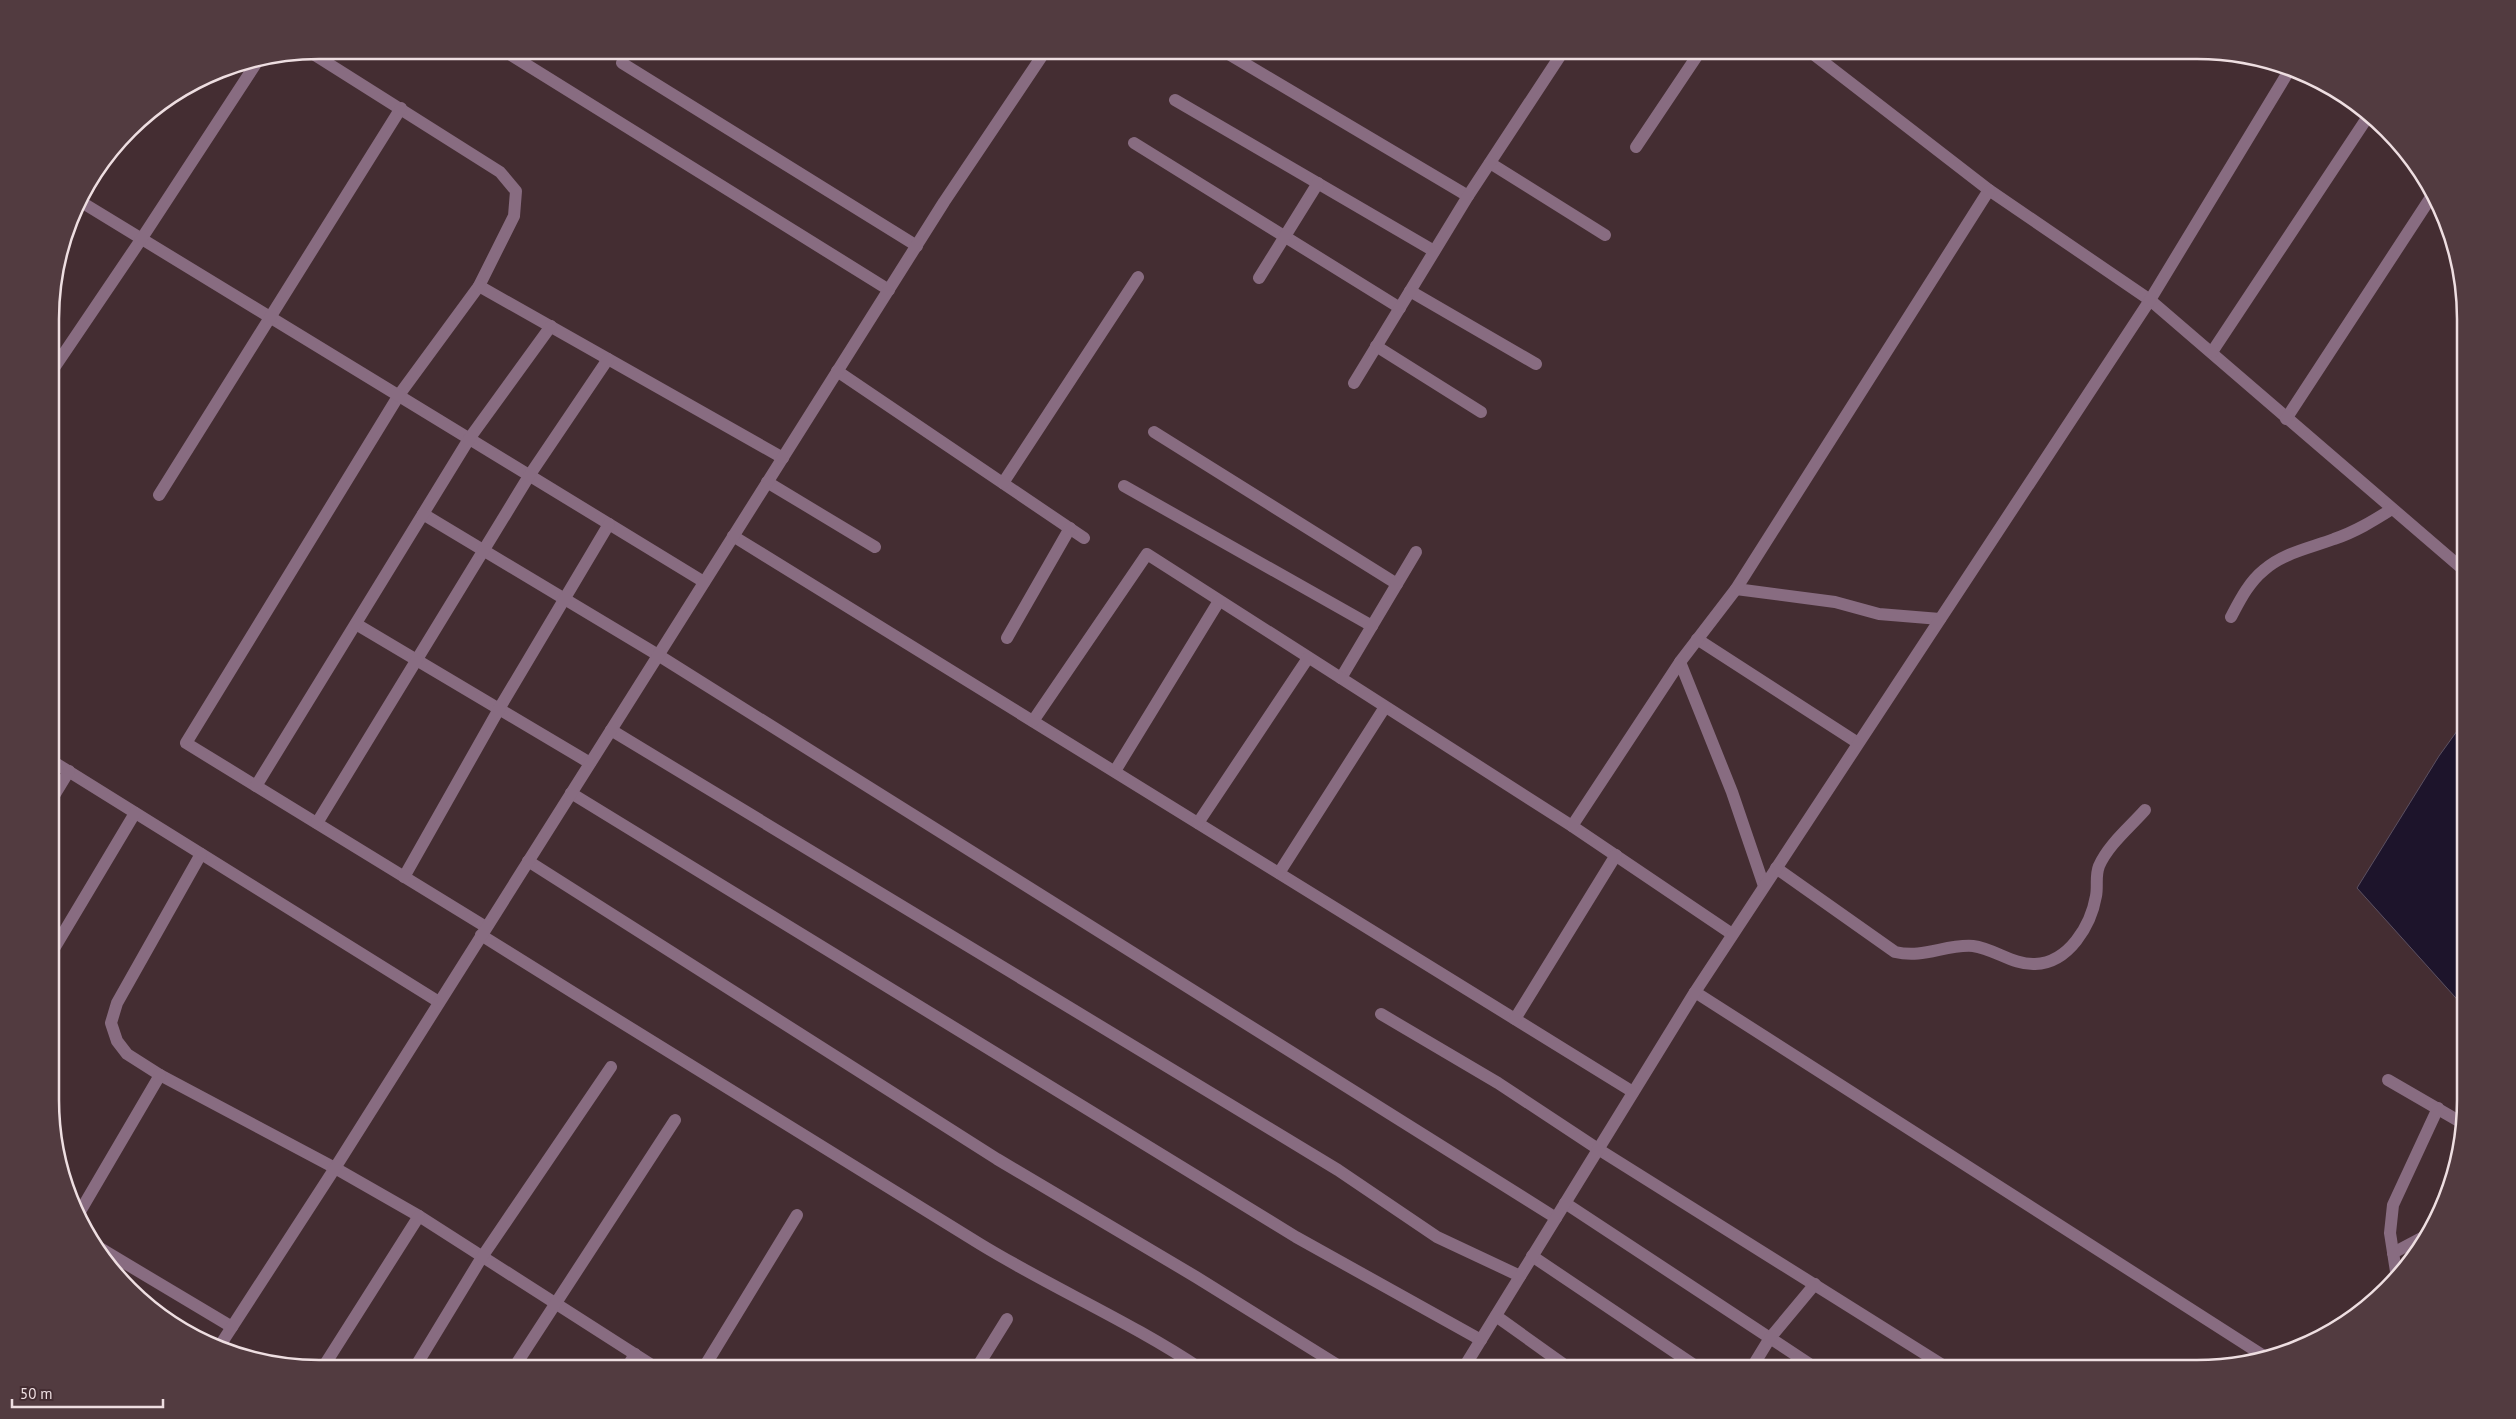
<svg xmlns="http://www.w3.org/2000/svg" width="2516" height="1419" font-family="'PT Sans',sans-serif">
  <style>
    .water { fill: #1d142b; stroke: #5c5162 }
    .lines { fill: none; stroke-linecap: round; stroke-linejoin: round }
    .minor { stroke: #886c81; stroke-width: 12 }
    .rim { fill: none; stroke: #eedee1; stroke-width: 2.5 }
  </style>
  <rect width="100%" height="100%" fill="#442d32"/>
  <path class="water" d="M2465,720V1006L2464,1007L2357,888L2439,756Z"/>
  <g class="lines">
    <g class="minor">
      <path d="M503,50L889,290"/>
      <path d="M1222,50L1468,196"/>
      <path d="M1808,50L1989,190L2150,300L2465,571"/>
      <path d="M310,52L500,172L516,191L514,216L479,286L399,395L186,743L486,927"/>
      <path d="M622,63L917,246"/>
      <path d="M1175,100L1434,251"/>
      <path d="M1134,143L1400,308"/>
      <path d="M1636,147L1701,50"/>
      <path d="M1490,163L1605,235"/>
      <path d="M78,200L704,582"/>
      <path d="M76,207L95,177"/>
      <path d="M1259,278L1318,183"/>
      <path d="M479,286L783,458"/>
      <path d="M1410,291L1536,364"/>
      <path d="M1376,346L1481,412"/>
      <path d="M2212,352L2369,115"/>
      <path d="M52,371L142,238L257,62"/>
      <path d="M837,371L1084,538"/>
      <path d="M1354,383L1468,196L1564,50"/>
      <path d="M2286,419L2433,194"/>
      <path d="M1154,432L1397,584"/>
      <path d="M767,482L875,547"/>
      <path d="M1003,483L1138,277"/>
      <path d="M1124,486L1372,626"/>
      <path d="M159,495L401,108"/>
      <path d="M423,514L658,655L1556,1218"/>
      <path d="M733,536L1633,1092"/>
      <path d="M1736,589L1835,602L1879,614L1940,619"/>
      <path d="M2231,617C2240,600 2249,582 2264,570C2283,553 2310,548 2334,539C2355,532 2373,521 2392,509"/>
      <path d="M356,624L590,763"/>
      <path d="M1007,638L1070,528"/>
      <path d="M1697,639L1858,743"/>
      <path d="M1680,662L1732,792L1764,886"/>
      <path d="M1341,678L1416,552"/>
      <path d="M1033,721L1147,554L1572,826L1732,934"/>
      <path d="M611,730L1338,1170L1437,1237L1520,1276"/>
      <path d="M52,761L439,1002"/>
      <path d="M1115,771L1219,601"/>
      <path d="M256,786L469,439L551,326"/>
      <path d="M571,793L1296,1237L1481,1340"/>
      <path d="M52,799L69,771"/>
      <path d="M317,823L529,476L608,359"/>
      <path d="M1198,823L1308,658"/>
      <path d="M1572,826L1680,662L1736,589L1989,190"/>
      <path d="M201,854L117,1003L111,1023L117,1041L127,1054L160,1075L335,1168L419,1216L658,1369"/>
      <path d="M528,861L997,1159L1196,1277L1344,1369"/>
      <path d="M1776,868L1895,952C1924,959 1945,944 1973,946C1995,949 2013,965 2035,964C2069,963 2091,925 2096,896C2098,886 2095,876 2099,866C2108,845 2130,827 2145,810"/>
      <path d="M1279,873L1385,707"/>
      <path d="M404,877L499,709L609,524"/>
      <path d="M481,935C647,1039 814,1142 980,1244C1052,1288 1131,1322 1201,1369"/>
      <path d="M52,952L135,813"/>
      <path d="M1695,992L2267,1358"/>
      <path d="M1381,1014L1498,1083L1598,1149L1949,1369"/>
      <path d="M1515,1019L1616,855"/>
      <path d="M2388,1080L2464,1124"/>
      <path d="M1565,1203L1817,1369"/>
      <path d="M78,1215L160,1075"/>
      <path d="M93,1244L232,1327"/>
      <path d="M2393,1253L2431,1233"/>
      <path d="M1532,1256L1700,1369"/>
      <path d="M2397,1278L2390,1233L2393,1205L2438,1108"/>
      <path d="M1496,1316L1570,1369"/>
      <path d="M219,1347L335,1168L944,202L1046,50"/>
      <path d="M322,1369L419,1216"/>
      <path d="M414,1369L482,1257L611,1067"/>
      <path d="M513,1369L675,1120"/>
      <path d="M626,1369L635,1354"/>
      <path d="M703,1369L797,1215"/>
      <path d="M976,1369L1007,1319"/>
      <path d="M1463,1369L1695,992L2150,300L2290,69"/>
      <path d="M1751,1369L1770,1338L1815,1284"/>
    </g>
  </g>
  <path d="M0 0H2516V1419H0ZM319 59H2197A260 260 0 0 1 2457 319V1100A260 260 0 0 1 2197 1360H319A260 260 0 0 1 59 1100V319A260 260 0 0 1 319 59Z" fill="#523b40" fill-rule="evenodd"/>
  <path class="rim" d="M319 59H2197A260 260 0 0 1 2457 319V1100A260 260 0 0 1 2197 1360H319A260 260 0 0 1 59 1100V319A260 260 0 0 1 319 59Z"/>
  <path d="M12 1399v8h151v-8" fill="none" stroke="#eedee1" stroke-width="2.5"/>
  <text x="20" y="1399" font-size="15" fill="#eedee1" stroke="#442d32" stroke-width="4" paint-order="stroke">50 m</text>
</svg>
